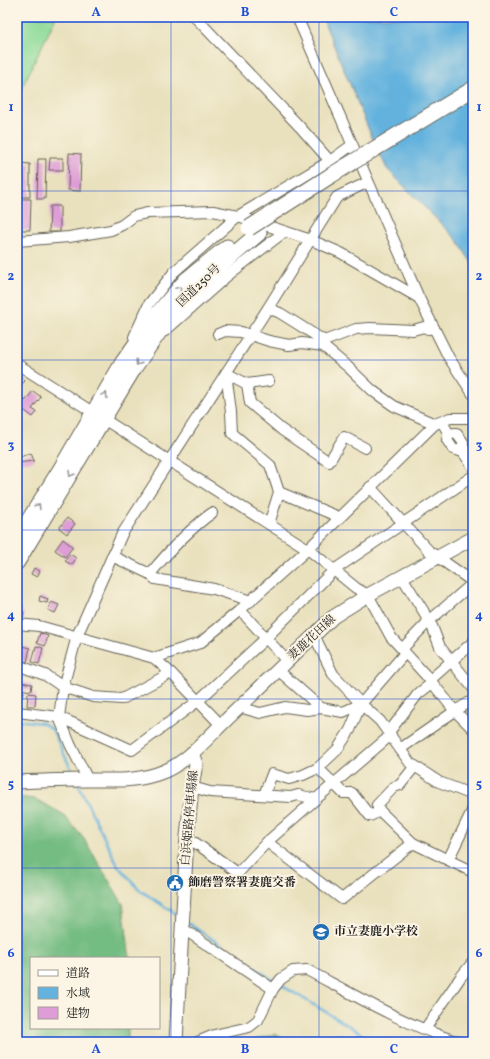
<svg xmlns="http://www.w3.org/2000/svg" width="490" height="1059" font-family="Vollkorn,'Noto Serif JP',serif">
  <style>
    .green { fill: #8fdc9a; stroke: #567c5b }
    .forest { fill: #73bc82; stroke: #486c4f }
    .water { fill: #64b2de; stroke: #40677d }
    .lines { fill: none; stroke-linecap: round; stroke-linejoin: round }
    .stream { stroke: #64b2de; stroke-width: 2.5 }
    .building { fill: #de9dd6 }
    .minor-casing { stroke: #646154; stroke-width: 12 }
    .major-casing { stroke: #646154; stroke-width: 15 }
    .highway-casing { stroke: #646154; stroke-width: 17 }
    .minor { stroke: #fff; stroke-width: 10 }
    .major { stroke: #fff; stroke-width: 13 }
    .highway { stroke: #fff; stroke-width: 15 }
    .highway-bridge-casing { stroke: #646154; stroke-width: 17; stroke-linecap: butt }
    .highway-bridge { stroke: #fff; stroke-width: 15 }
    .oneway { stroke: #999 }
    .grid { fill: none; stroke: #1d4ed8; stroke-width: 1; stroke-opacity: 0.55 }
    .labels { text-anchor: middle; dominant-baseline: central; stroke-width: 4; stroke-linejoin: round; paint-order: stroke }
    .street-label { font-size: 12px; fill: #1c1c1c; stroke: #fcf5e5 }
    .poi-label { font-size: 12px; font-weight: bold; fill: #1c1c1c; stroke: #fcf5e5; text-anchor: start }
    .neatline { fill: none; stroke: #1d4ed8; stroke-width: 1.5 }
    .grid-label { font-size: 13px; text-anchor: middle; font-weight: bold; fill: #1d4ed8 }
  </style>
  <rect width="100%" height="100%" fill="#fcf5e5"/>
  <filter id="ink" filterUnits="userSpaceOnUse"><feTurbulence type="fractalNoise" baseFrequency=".025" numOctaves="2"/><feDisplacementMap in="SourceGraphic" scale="8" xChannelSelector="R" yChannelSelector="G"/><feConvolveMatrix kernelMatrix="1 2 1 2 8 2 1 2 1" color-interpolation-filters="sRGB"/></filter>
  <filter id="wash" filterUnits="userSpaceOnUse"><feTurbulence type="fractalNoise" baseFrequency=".012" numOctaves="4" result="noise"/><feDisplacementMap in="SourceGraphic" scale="16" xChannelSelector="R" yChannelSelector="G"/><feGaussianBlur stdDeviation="0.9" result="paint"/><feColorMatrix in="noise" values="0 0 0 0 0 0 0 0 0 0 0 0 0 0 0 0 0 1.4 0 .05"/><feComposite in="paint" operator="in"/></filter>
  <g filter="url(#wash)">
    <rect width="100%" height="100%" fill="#e9e1bd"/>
    <path class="green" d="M17,17H56L17,98Z"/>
    <g class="forest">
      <path d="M17,797L35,799L63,814L84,839L123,904L129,952V958H31V1028H128V1042H17Z"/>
      <path d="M275,1034L287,1040L299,1041L310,1036L343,1035L358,1042H246Z"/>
    </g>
    <path class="water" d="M322,17H473V265L457,240L387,169L371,135Z"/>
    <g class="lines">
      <g class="stream">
        <path d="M17,720L42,723L52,729L74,775"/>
        <path d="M78,784L118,866L141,891L179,916"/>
        <path d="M188,923L275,981"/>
        <path d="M281,985L359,1032L372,1042"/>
      </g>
    </g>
    <g id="blocks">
      <g class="building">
        <path d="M69,153L81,154L80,191L68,190Z"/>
        <path d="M50,158H63V170H49Z"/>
        <path d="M38,159H46L45,199H37Z"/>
        <path d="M20,163L30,164V197H19Z"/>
        <path d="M20,199H31L30,230H19Z"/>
        <path d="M50,206H60V232H49Z"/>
        <path d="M17,292L22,297L17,302Z"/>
        <path d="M18,374L25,381L17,389V376Z"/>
        <path d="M33,391L41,397L32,409L37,412L33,417L17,405L22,398L25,401Z"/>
        <path d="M31,453L34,461L17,463V458Z"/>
        <path d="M67,518L75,524L67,534L59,528Z"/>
        <path d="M63,539L73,547L65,557L55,550Z"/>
        <path d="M70,554L76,558L72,565L65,561Z"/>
        <path d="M34,568L40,571L37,577L31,574Z"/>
        <path d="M40,596L48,599L47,603L39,601Z"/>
        <path d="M51,602L59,605L55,613L48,610Z"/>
        <path d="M17,607H21V612H24L23,620L17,619Z"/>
        <path d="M40,633L48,636L45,646L37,643Z"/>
        <path d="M17,645H21L18,660H17Z"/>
        <path d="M22,646L30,648L27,662L19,660Z"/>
        <path d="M36,646L43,648L39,664L32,662Z"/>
        <path d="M21,682L32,684L31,691L20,689Z"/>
        <path d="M20,691L24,692L23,697L19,696Z"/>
        <path d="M28,693L36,694L35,706H27Z"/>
      </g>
    </g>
  </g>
  <g filter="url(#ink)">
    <use href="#blocks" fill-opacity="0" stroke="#646154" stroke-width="1"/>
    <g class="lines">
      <defs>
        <g id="minor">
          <path d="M195,17L300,127L330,161"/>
          <path d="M297,17L419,298L449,358L473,394"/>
          <path d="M17,241L69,237L111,230L122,225L134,216L147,213L213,211L238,216L311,240L341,253L419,298"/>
          <path d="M268,308L280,313L323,340H327L356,329L370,328L413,330L424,327L428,329L434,328"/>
          <path d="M165,331L227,276L284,232"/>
          <path d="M218,334L225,331L241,332L269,341L289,345L302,343L323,346L348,367L373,391L394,406L435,424"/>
          <path d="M134,337L149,304L174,272L238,216L330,161L352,145"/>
          <path d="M17,364L308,549L356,588L368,595L391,637L430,680L455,711L473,729"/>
          <path d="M226,373L231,412L232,433L270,465L279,492L269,524"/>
          <path d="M226,373L247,384L269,381"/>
          <path d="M247,384L250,403L282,430L329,462L344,437L365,448"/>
          <path d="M442,422L449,434L456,433L463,442V452L473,467"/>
          <path d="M449,434L447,440L453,449L463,452"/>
          <path d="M465,455L473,449"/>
          <path d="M370,487L429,551L473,582"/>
          <path d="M279,492L339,517"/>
          <path d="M112,556L150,574L155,579L214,589L251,601"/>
          <path d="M150,574C169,551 188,530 212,513"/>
          <path d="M402,577L424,612L428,622L432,626L440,647L473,688"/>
          <path d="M240,610L287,661"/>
          <path d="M17,624L39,626L154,658L171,673L221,725"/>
          <path d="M314,635L333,674L361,704L380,721L410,763L439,782L473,795"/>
          <path d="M402,649L428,622L473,583"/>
          <path d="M154,658L200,643L240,610L308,549L435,424L450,418H473"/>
          <path d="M17,665L45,675L63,687L93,697L122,699L171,673"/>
          <path d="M278,670L321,708"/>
          <path d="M430,680L473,642"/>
          <path d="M239,707L260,713L285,707L307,710L321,708L343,712L361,704"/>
          <path d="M17,712L59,717L132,750L198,701L266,638L334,570L473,476"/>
          <path d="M389,732L418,694L432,683"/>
          <path d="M400,749L455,711L473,700"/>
          <path d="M318,768L343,793H352L370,816L380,811"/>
          <path d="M88,780L70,744L59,717L63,687L77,636L122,534L268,308L337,197L368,182"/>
          <path d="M192,787L210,792L291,797L298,795L316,799"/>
          <path d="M264,795L272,774L289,779L303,775L318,768L337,750L350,730L361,704L405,653"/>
          <path d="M187,837L238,873L267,842L316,799L391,735"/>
          <path d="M267,842L342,899L413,843L473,872"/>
          <path d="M413,843L380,811L377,805L394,787L400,785L415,766"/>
          <path d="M448,860L473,809"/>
          <path d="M182,928L273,989"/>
          <path d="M425,1029L460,978L473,962"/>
          <path d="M197,1042L214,1035L249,1027L258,1020L273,989L281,979L293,971L307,970C356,996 405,1025 459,1042"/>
          <path d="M468,1042H473"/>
        </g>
        <g id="major">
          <path d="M17,782C40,781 64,780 87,780C114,780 139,782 165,771C186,762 205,741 221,725L333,617L368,595L473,538"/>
          <path d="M176,1042L187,837L192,787L196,764L192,753"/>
        </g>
        <g id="highway">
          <path d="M17,539L60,470L123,362L158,313L186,280L227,247"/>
          <path d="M17,562L134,368L171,315L197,286L259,233"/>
        </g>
      </defs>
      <use href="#minor" class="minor-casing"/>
      <use href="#major" class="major-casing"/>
      <use href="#highway" class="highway-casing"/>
      <use href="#minor" class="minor"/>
      <use href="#major" class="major"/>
      <use href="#highway" class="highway"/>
      <defs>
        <path id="highway-bridge" d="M249,228L330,176L473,89"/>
      </defs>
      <use href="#highway-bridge" class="highway-bridge-casing"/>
      <use href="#highway-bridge" class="highway-bridge"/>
    </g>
    <defs><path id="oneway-chevron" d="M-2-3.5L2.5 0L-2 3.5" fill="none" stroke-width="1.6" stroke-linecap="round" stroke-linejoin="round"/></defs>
    <g class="oneway">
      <use href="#oneway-chevron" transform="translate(179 289) rotate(-50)"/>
      <use href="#oneway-chevron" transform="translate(138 363) rotate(124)"/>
      <use href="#oneway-chevron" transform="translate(105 395) rotate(-59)"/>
      <use href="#oneway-chevron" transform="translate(71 474) rotate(121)"/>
      <use href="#oneway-chevron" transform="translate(38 506) rotate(-58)"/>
    </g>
  </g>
  <path class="grid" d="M171,17V1042M319,17V1042M17,191H473M17,360H473M17,530H473M17,699H473M17,868H473"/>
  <defs>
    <symbol id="civic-disc" viewBox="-11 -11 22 22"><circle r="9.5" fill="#1f6fb2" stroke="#fcf5e5"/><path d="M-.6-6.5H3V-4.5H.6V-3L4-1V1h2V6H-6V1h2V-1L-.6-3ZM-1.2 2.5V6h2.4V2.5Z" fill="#fff"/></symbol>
    <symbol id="school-disc" viewBox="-11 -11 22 22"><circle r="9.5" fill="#1f6fb2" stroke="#fcf5e5"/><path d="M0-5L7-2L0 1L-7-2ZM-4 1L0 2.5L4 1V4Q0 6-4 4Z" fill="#fff"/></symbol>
  </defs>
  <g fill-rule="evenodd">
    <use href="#civic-disc" x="165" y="873" width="20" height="20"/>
    <use href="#school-disc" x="311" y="922" width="20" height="20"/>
  </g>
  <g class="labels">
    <g class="street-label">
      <text transform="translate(199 286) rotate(-44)">国道250号</text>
      <text transform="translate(312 638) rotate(-43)">妻鹿花田線</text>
      <text transform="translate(190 818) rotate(-85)">白浜姫路停車場線</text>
    </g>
    <g class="poi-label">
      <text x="188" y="883">飾磨警察署妻鹿交番</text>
      <text x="334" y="932">市立妻鹿小学校</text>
    </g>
  </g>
  <rect width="490" height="1059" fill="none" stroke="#fcf5e5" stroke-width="44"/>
  <rect x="30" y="957" width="130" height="72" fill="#fcf5e5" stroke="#a29e95"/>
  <rect x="38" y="970" width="20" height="6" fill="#ffffff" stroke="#a29e95"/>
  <text x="66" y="977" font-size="12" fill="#1c1c1c">道路</text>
  <rect x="38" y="987" width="20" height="12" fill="#64b2de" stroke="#a29e95"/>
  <text x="66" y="997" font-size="12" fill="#1c1c1c">水域</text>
  <rect x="38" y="1007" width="20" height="12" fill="#de9dd6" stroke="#a29e95"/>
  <text x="66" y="1017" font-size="12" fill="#1c1c1c">建物</text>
  <rect x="22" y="22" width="446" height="1015" class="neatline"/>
  <g class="grid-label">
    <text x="96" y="16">A</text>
    <text x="245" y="16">B</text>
    <text x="394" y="16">C</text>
    <text x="11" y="111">1</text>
    <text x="479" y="111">1</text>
    <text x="11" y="280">2</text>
    <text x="479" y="280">2</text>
    <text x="11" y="449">3</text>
    <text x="479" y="449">3</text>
    <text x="11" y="619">4</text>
    <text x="479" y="619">4</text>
    <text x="11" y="788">5</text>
    <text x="479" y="788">5</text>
    <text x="11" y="957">6</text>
    <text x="479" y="957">6</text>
    <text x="96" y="1053">A</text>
    <text x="245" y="1053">B</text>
    <text x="394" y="1053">C</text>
  </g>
</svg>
